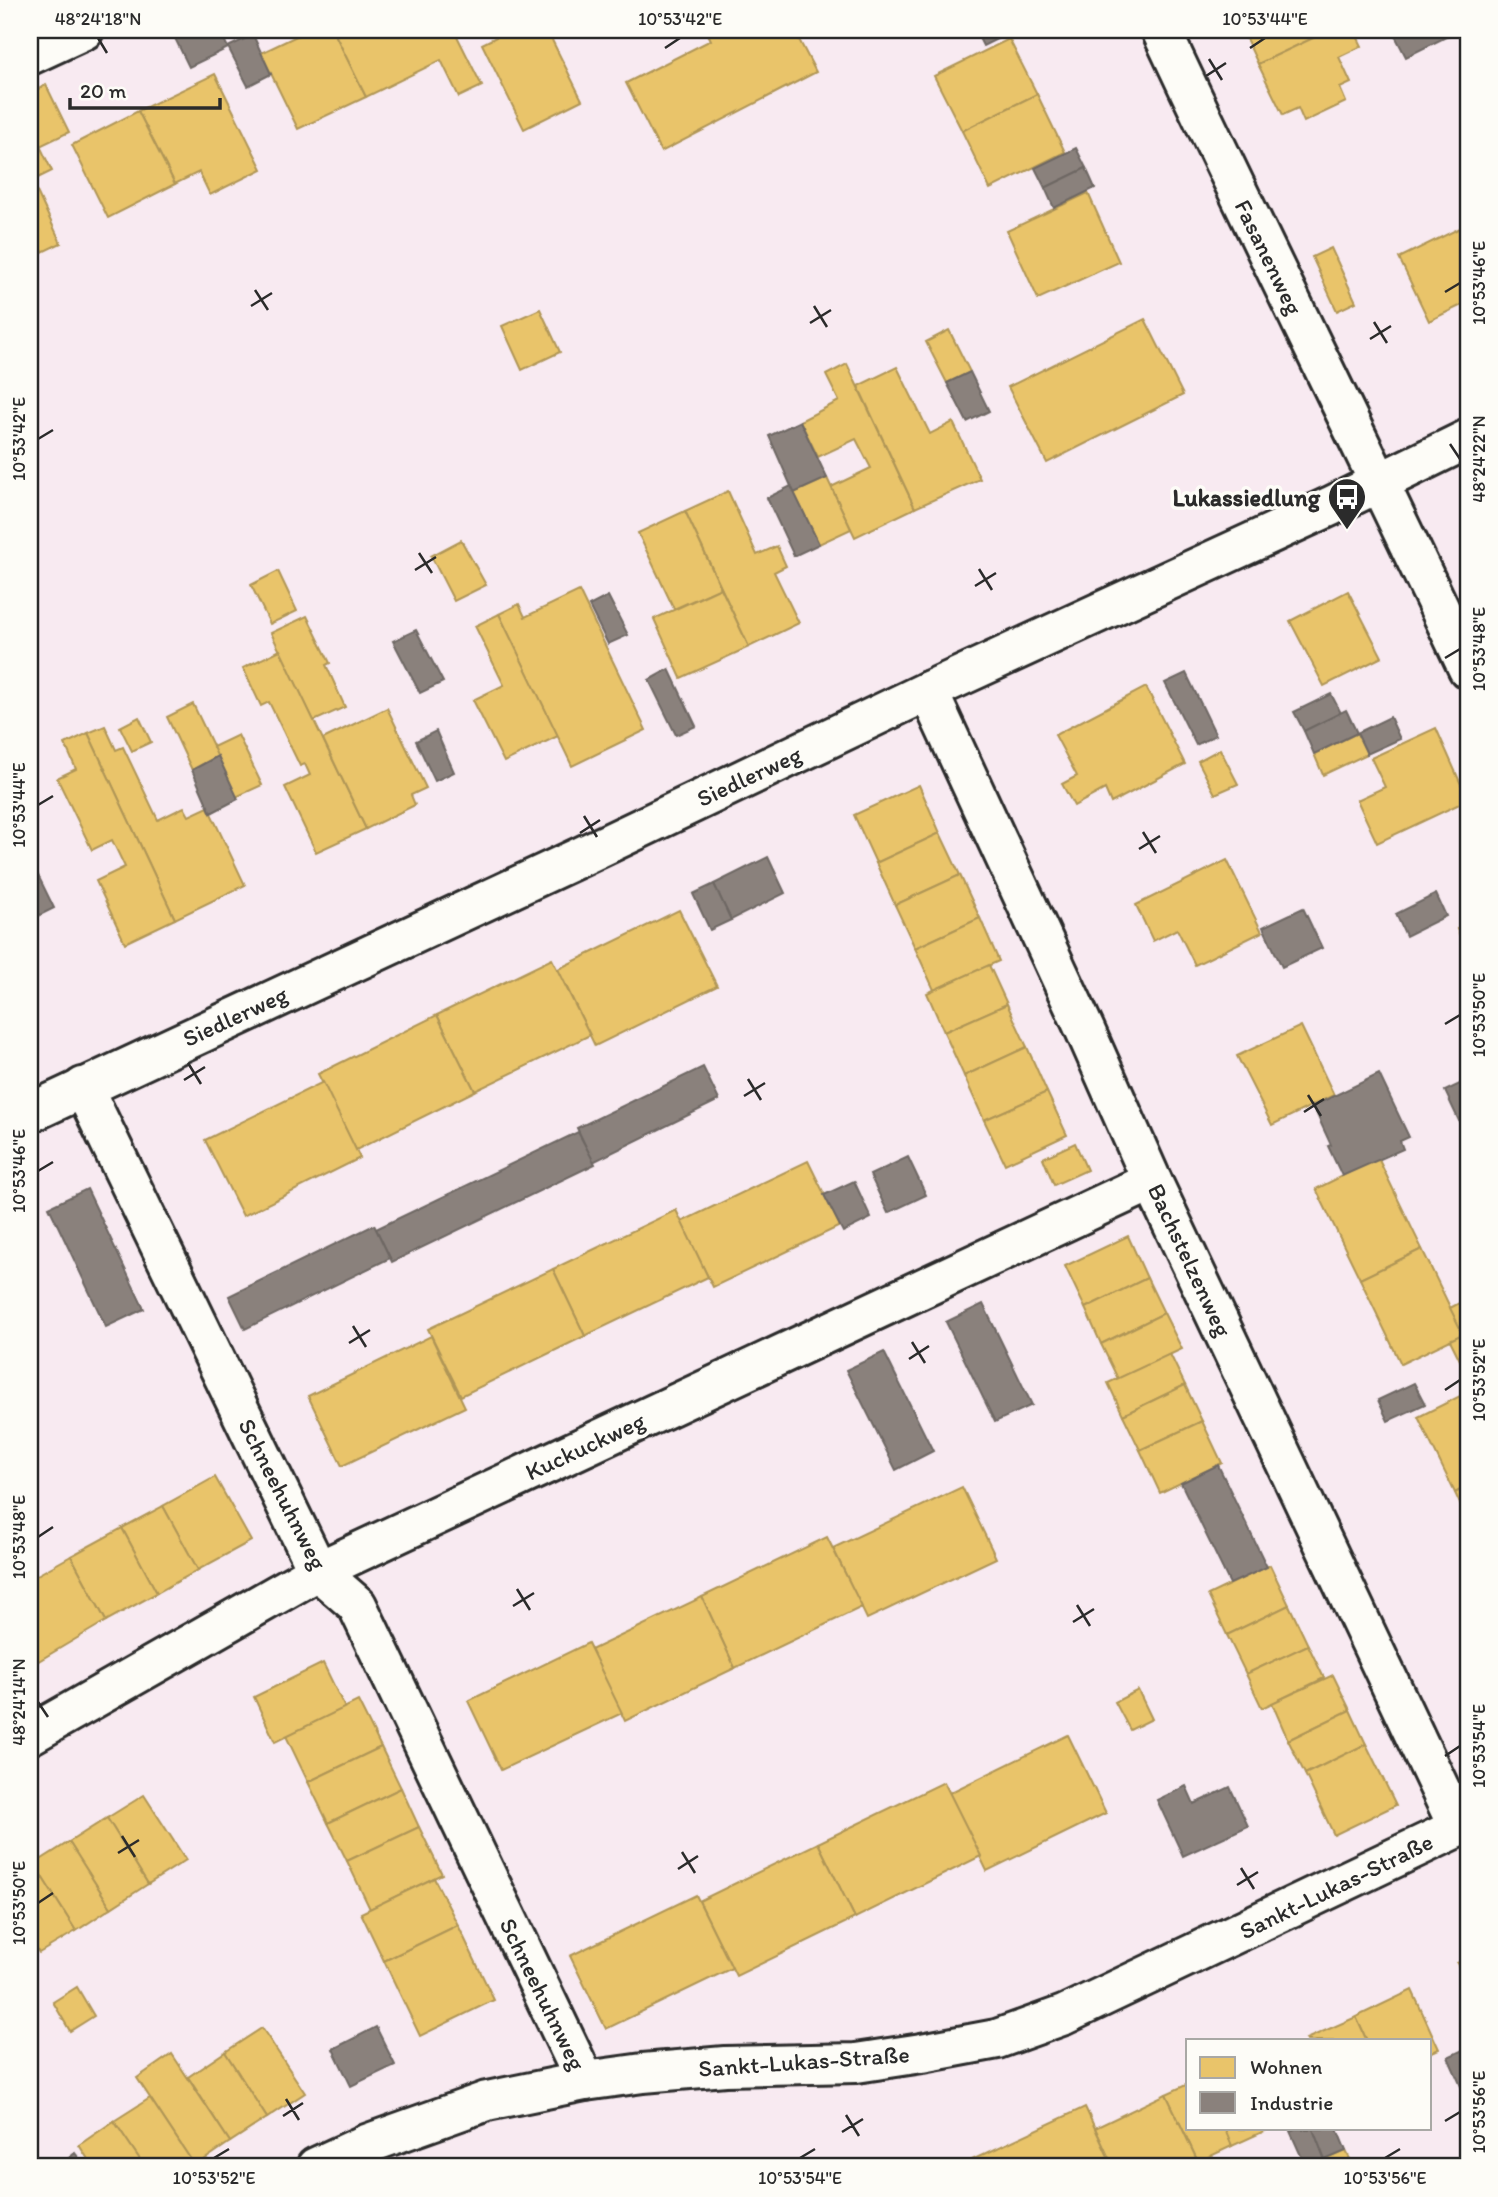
<svg xmlns="http://www.w3.org/2000/svg" width="1498" height="2197" font-family="Itim,sans-serif">
  <style>
    .homes { fill: #e9c46a; stroke: #b09657; stroke-width: 2 }
    .industry { fill: #8a817c; stroke: #6e6764; stroke-width: 2 }
    .lines { fill: none; stroke-linecap: round; stroke-linejoin: round }
    .minor-casing { stroke: #2b2b2b; stroke-width: 44 }
    .minor { stroke: #fdfcf7; stroke-width: 38 }
    .ticks { fill: none; stroke: #2b2b2b; stroke-width: 2.5 }
    .labels { text-anchor: middle; dominant-baseline: central; stroke-width: 7; stroke-linejoin: round; paint-order: stroke }
    .street-label { font-size: 24px; fill: #2b2b2b; stroke: #fdfcf7 }
    .poi-label { font-size: 24px; font-weight: bold; fill: #2b2b2b; stroke: #fdfcf7; text-anchor: end }
    .neatline { fill: none; stroke: #2b2b2b; stroke-width: 2.5 }
    .ticks-label { font-size: 18px; text-anchor: middle; fill: #2b2b2b }
  </style>
  <rect width="100%" height="100%" fill="#f8eaf1"/>
  <filter id="ink" filterUnits="userSpaceOnUse"><feTurbulence type="fractalNoise" baseFrequency=".0143" numOctaves="2"/><feDisplacementMap in="SourceGraphic" scale="14" xChannelSelector="R" yChannelSelector="G"/><feConvolveMatrix kernelMatrix="1 2 1 2 8 2 1 2 1" color-interpolation-filters="sRGB"/></filter>
  <g filter="url(#ink)">
    <g class="homes">
      <path d="M309,30H333L366,97L298,129L261,53Z"/>
      <path d="M333,30H454L482,86L459,97L441,60L366,97Z"/>
      <path d="M510,30H547L582,100L524,129L482,44Z"/>
      <path d="M706,30H794L816,72L661,152L626,83L711,40Z"/>
      <path d="M1242,30H1330L1258,64Z"/>
      <path d="M1330,30H1354L1362,46L1339,57L1351,83L1340,88L1346,102L1304,122L1298,108L1283,115L1258,64Z"/>
      <path d="M1009,39L1037,94L962,131L934,76Z"/>
      <path d="M215,74L262,169L210,195L199,172L175,184L138,111Z"/>
      <path d="M46,85L69,132L40,146L30,125V93Z"/>
      <path d="M1037,94L1065,152L990,189L962,131Z"/>
      <path d="M138,111L175,184L108,218L72,145Z"/>
      <path d="M30,125L52,171L32,181L30,177Z"/>
      <path d="M30,177L61,243L30,258Z"/>
      <path d="M1088,193L1119,262L1038,299L1007,231Z"/>
      <path d="M1468,224V302L1429,321L1399,258Z"/>
      <path d="M1331,248L1356,302L1337,311L1312,257Z"/>
      <path d="M540,309L560,352L522,370L502,326Z"/>
      <path d="M1145,319L1183,395L1047,463L1008,387Z"/>
      <path d="M949,330L970,372L947,383L926,342Z"/>
      <path d="M847,364L915,508L855,537L831,487L871,468L856,439L818,457L800,421L839,401L826,375Z"/>
      <path d="M897,367L930,434L953,422L980,479L915,508L858,386Z"/>
      <path d="M827,478L851,529L819,544L794,493Z"/>
      <path d="M728,491L757,555L777,546L786,566L774,572L799,623L749,647L685,511Z"/>
      <path d="M685,511L721,588L674,609L638,533Z"/>
      <path d="M461,540L486,585L454,601L431,556Z"/>
      <path d="M278,571L297,611L270,624L251,585Z"/>
      <path d="M721,588L749,647L681,678L654,619Z"/>
      <path d="M579,591L646,730L572,766L499,614L519,604L525,617Z"/>
      <path d="M1348,591L1382,657L1324,686L1290,621Z"/>
      <path d="M499,614L558,736L504,762L473,700L504,685L475,626Z"/>
      <path d="M307,616L330,663L326,665L345,707L314,721L271,633Z"/>
      <path d="M280,650L366,829L316,852L285,787L310,775L305,764L300,766L269,702L261,706L243,668Z"/>
      <path d="M1146,687L1185,764L1111,803L1105,789L1074,806L1062,784L1077,776L1055,735Z"/>
      <path d="M193,704L218,756L192,770L167,717Z"/>
      <path d="M387,708L426,788L411,795L415,805L366,829L323,739Z"/>
      <path d="M139,717L151,742L132,751L120,727Z"/>
      <path d="M105,726L116,750L123,747L158,820L184,807L189,816L208,807L245,885L175,919L88,733Z"/>
      <path d="M1436,728L1468,800L1377,843L1357,800L1385,787L1371,758Z"/>
      <path d="M88,733L175,919L125,943L96,881L125,867L112,840L92,850L57,778L76,769L65,744Z"/>
      <path d="M1357,733L1367,754L1323,775L1314,754Z"/>
      <path d="M238,735L262,785L236,797L213,747Z"/>
      <path d="M1220,749L1238,784L1215,794L1198,761Z"/>
      <path d="M919,785L940,833L876,863L854,815Z"/>
      <path d="M940,833L960,875L895,905L876,863Z"/>
      <path d="M1227,860L1262,932L1195,965L1177,929L1153,941L1136,905Z"/>
      <path d="M960,875L980,918L915,948L895,905Z"/>
      <path d="M679,910L717,986L595,1046L558,969Z"/>
      <path d="M980,918L999,961L934,990L915,948Z"/>
      <path d="M1468,924V953L1457,929Z"/>
      <path d="M552,959L590,1035L475,1091L437,1015Z"/>
      <path d="M989,965L1007,1004L944,1032L927,993Z"/>
      <path d="M1007,1004L1027,1047L964,1076L944,1032Z"/>
      <path d="M437,1015L475,1091L356,1150L318,1074Z"/>
      <path d="M1301,1026L1334,1095L1272,1125L1237,1056Z"/>
      <path d="M1027,1047L1047,1092L984,1120L964,1076Z"/>
      <path d="M323,1082L360,1158L243,1216L205,1140Z"/>
      <path d="M1047,1092L1067,1135L1005,1164L984,1120Z"/>
      <path d="M1075,1143L1087,1170L1054,1185L1043,1158Z"/>
      <path d="M1378,1158L1422,1249L1360,1279L1316,1189Z"/>
      <path d="M808,1161L840,1226L713,1287L681,1222Z"/>
      <path d="M676,1210L708,1277L585,1336L553,1269Z"/>
      <path d="M1128,1236L1147,1278L1085,1308L1065,1266Z"/>
      <path d="M1422,1249L1463,1334L1401,1364L1360,1279Z"/>
      <path d="M553,1269L585,1336L461,1396L428,1329Z"/>
      <path d="M1147,1278L1164,1313L1101,1344L1085,1308Z"/>
      <path d="M1468,1284V1358L1461,1362L1450,1340L1463,1334L1450,1308L1467,1299L1462,1287Z"/>
      <path d="M1164,1313L1182,1349L1118,1379L1101,1344Z"/>
      <path d="M431,1336L465,1407L342,1466L308,1396Z"/>
      <path d="M1170,1354L1185,1385L1123,1415L1108,1383Z"/>
      <path d="M1185,1385L1202,1421L1140,1450L1123,1415Z"/>
      <path d="M1468,1392V1486L1455,1493L1418,1417Z"/>
      <path d="M1202,1421L1222,1463L1160,1493L1140,1450Z"/>
      <path d="M215,1477L251,1541L198,1570L163,1506Z"/>
      <path d="M1468,1486V1521L1455,1493Z"/>
      <path d="M962,1487L996,1558L867,1619L833,1548Z"/>
      <path d="M163,1506L198,1570L157,1593L122,1528Z"/>
      <path d="M122,1528L157,1593L106,1621L71,1556Z"/>
      <path d="M827,1537L862,1607L735,1668L702,1597Z"/>
      <path d="M71,1556L106,1621L30,1666V1579Z"/>
      <path d="M1270,1565L1289,1605L1227,1635L1208,1595Z"/>
      <path d="M702,1597L735,1668L625,1721L591,1650Z"/>
      <path d="M1289,1605L1308,1645L1246,1674L1227,1635Z"/>
      <path d="M588,1643L622,1713L501,1770L468,1701Z"/>
      <path d="M1308,1645L1324,1678L1262,1708L1246,1674Z"/>
      <path d="M323,1663L345,1708L275,1742L254,1697Z"/>
      <path d="M1333,1675L1350,1710L1288,1740L1272,1703Z"/>
      <path d="M1138,1690L1152,1719L1130,1730L1115,1702Z"/>
      <path d="M358,1701L381,1747L308,1782L286,1736Z"/>
      <path d="M1350,1710L1366,1744L1305,1774L1288,1740Z"/>
      <path d="M1068,1735L1106,1813L987,1871L949,1793Z"/>
      <path d="M1366,1744L1396,1805L1334,1835L1305,1774Z"/>
      <path d="M381,1747L401,1788L328,1823L308,1782Z"/>
      <path d="M944,1782L981,1856L855,1918L818,1843Z"/>
      <path d="M401,1788L419,1827L347,1861L328,1823Z"/>
      <path d="M144,1795L186,1860L148,1884L107,1818Z"/>
      <path d="M107,1818L148,1884L111,1908L69,1842Z"/>
      <path d="M419,1827L442,1874L370,1909L347,1861Z"/>
      <path d="M69,1842L111,1908L76,1931L34,1864Z"/>
      <path d="M818,1843L855,1918L736,1976L699,1901Z"/>
      <path d="M34,1864L76,1931L39,1953L30,1939V1867Z"/>
      <path d="M434,1878L458,1925L384,1961L361,1913Z"/>
      <path d="M696,1895L732,1968L606,2029L570,1956Z"/>
      <path d="M458,1925L494,2000L420,2036L384,1961Z"/>
      <path d="M1468,1958V1987L1457,1963Z"/>
      <path d="M77,1987L94,2016L70,2031L53,2002Z"/>
      <path d="M1412,1990L1439,2049L1430,2053V2041H1367L1356,2017Z"/>
      <path d="M1356,2017L1367,2041H1307L1306,2039Z"/>
      <path d="M262,2028L305,2093L267,2118L225,2052Z"/>
      <path d="M225,2052L267,2118L230,2142L188,2077Z"/>
      <path d="M172,2054L230,2142L195,2166L137,2078Z"/>
      <path d="M1188,2084V2129H1225L1232,2146L1198,2162L1166,2094Z"/>
      <path d="M1166,2094L1198,2162L1186,2167H1113L1095,2128Z"/>
      <path d="M150,2098L195,2166L192,2167H145L114,2121Z"/>
      <path d="M1085,2107L1113,2167H960L959,2166Z"/>
      <path d="M114,2121L145,2167H93L79,2145Z"/>
      <path d="M1225,2129H1269L1232,2146Z"/>
      <path d="M1346,2151L1354,2167H1329L1325,2160Z"/>
    </g>
    <g class="industry">
      <path d="M171,30H220L228,48L189,67Z"/>
      <path d="M975,30H1015L983,46Z"/>
      <path d="M1392,30H1450L1452,34L1406,57Z"/>
      <path d="M253,35L271,74L248,86L228,47Z"/>
      <path d="M1076,148L1086,168L1045,188L1035,168Z"/>
      <path d="M1086,168L1095,188L1054,208L1045,188Z"/>
      <path d="M970,372L989,411L967,422L947,383Z"/>
      <path d="M800,421L827,478L794,493L769,436Z"/>
      <path d="M791,486L819,544L794,556L767,498Z"/>
      <path d="M608,596L628,635L608,644L589,606Z"/>
      <path d="M416,630L443,682L420,693L393,641Z"/>
      <path d="M669,669L696,726L676,735L649,680Z"/>
      <path d="M1186,673L1216,735L1196,745L1165,683Z"/>
      <path d="M1331,694L1341,713L1304,731L1294,712Z"/>
      <path d="M1346,710L1357,733L1314,754L1304,731Z"/>
      <path d="M1390,717L1400,739L1367,754L1357,733Z"/>
      <path d="M436,731L454,772L435,781L416,741Z"/>
      <path d="M218,756L238,799L211,813L192,770Z"/>
      <path d="M768,857L785,893L731,920L714,884Z"/>
      <path d="M30,859L54,908L30,920Z"/>
      <path d="M714,884L731,920L710,930L693,894Z"/>
      <path d="M1436,894L1446,916L1406,936L1396,914Z"/>
      <path d="M1303,908L1322,948L1282,967L1263,927Z"/>
      <path d="M703,1067L719,1100L593,1162L577,1128Z"/>
      <path d="M1379,1074L1409,1137L1400,1141L1403,1149L1342,1176L1328,1146L1331,1145L1313,1106Z"/>
      <path d="M1468,1080V1120L1460,1123L1445,1091Z"/>
      <path d="M578,1132L595,1164L392,1262L376,1229Z"/>
      <path d="M908,1157L926,1195L888,1213L870,1175Z"/>
      <path d="M854,1181L871,1218L843,1232L824,1195Z"/>
      <path d="M87,1189L144,1309L106,1327L49,1207Z"/>
      <path d="M374,1225L390,1258L245,1329L229,1296Z"/>
      <path d="M983,1304L1032,1405L995,1422L946,1322Z"/>
      <path d="M884,1352L933,1451L896,1470L846,1370Z"/>
      <path d="M1414,1383L1425,1404L1388,1421L1378,1400Z"/>
      <path d="M1218,1465L1267,1567L1230,1584L1181,1483Z"/>
      <path d="M1186,1786L1194,1804L1230,1787L1248,1826L1183,1856L1157,1800Z"/>
      <path d="M376,2027L395,2065L351,2086L333,2049Z"/>
      <path d="M1467,2048L1468,2090L1464,2093L1448,2057Z"/>
      <path d="M1295,2129H1313L1325,2160L1306,2167L1290,2131Z"/>
      <path d="M1313,2129H1337L1346,2151L1325,2160Z"/>
      <path d="M75,2153L86,2167H58Z"/>
    </g>
    <g class="lines">
      <defs>
        <g id="minor">
          <path d="M1161,30C1261,244 1368,455 1468,669"/>
          <path d="M30,55L84,30"/>
          <path d="M928,691L1085,1030L1152,1181L1458,1827"/>
          <path d="M83,1087L318,1571L357,1605L585,2081"/>
          <path d="M30,1113L580,857L928,691L1331,506L1468,439"/>
          <path d="M30,1735L318,1571L1152,1181"/>
          <path d="M316,2167L364,2145L487,2101L585,2081L643,2073L725,2066L856,2063L922,2053L997,2039L1064,2015L1468,1823"/>
        </g>
      </defs>
      <use href="#minor" class="minor-casing"/>
      <use href="#minor" class="minor"/>
    </g>
  </g>
  <path class="ticks" d="M98,38L107,53M665,48L680,38M1250,48L1265,38M1209,59L1222,80M1206,76L1226,63M255,290L268,310M1445,292L1460,283M251,306L272,293M814,306L827,327M1374,322L1387,343M810,323L831,310M1370,339L1391,326M38,439L53,430M1450,444L1460,459M419,553L432,573M979,569L992,590M415,570L436,557M975,586L996,573M1445,658L1460,649M38,805L53,796M584,816L597,837M1143,832L1156,853M580,833L600,820M1139,849L1160,836M1445,1024L1460,1015M188,1063L201,1084M748,1079L761,1100M184,1080L205,1067M1308,1095L1321,1116M744,1096L765,1083M1304,1112L1324,1099M38,1171L53,1162M353,1326L366,1347M912,1342L925,1363M349,1343L370,1330M909,1359L929,1346M1445,1390L1460,1380M38,1537L53,1527M517,1589L530,1610M1077,1605L1090,1626M513,1606L534,1593M1073,1622L1094,1609M38,1702L48,1717M1445,1756L1460,1746M122,1836L135,1857M682,1852L695,1873M118,1853L139,1840M1241,1868L1254,1889M678,1869L698,1856M1237,1885L1258,1872M38,1903L53,1893M286,2099L299,2120M846,2115L859,2136M283,2116L303,2103M1445,2121L1460,2112M842,2132L863,2119M214,2158L229,2149M800,2158L815,2149M1385,2158L1400,2149"/>
  <defs>
    <symbol id="bus-pin" viewBox="-11 -11 22 30"><path d="M0 17L-7.5 6A9.5 9.5 0 1 1 7.5 6Z" fill="#2b2b2b" stroke="#fdfcf7"/><path d="M-5-6H5V4H4V6H2V4H-2V6H-4V4H-5ZM-3.5-4V0h7V-4ZM-3.5 1.2v1.5H-2V1.2ZM2 1.2v1.5H3.5V1.2Z" fill="#fff"/></symbol>
  </defs>
  <g fill-rule="evenodd">
    <use href="#bus-pin" x="1325" y="475" width="44" height="60"/>
  </g>
  <g class="labels">
    <g class="street-label">
      <text transform="translate(1269 257) rotate(64)">Fasanenweg</text>
      <text transform="translate(749 776) rotate(-25)">Siedlerweg</text>
      <text transform="translate(235 1016) rotate(-25)">Siedlerweg</text>
      <text transform="translate(1190 1260) rotate(65)">Bachstelzenweg</text>
      <text transform="translate(585 1446) rotate(-25)">Kuckuckweg</text>
      <text transform="translate(283 1494) rotate(63)">Schneehuhnweg</text>
      <text transform="translate(1336 1886) rotate(-26)">Sankt-Lukas-Straße</text>
      <text transform="translate(543 1994) rotate(64)">Schneehuhnweg</text>
      <text transform="translate(804 2061) rotate(-4)">Sankt-Lukas-Straße</text>
    </g>
    <g class="poi-label">
      <text x="1320" y="497">Lukassiedlung</text>
    </g>
  </g>
  <rect width="1498" height="2197" fill="none" stroke="#fdfcf7" stroke-width="77"/>
  <rect x="1186" y="2039" width="245" height="91" fill="#fdfcf7" stroke="#a9a8a5" stroke-width="2"/>
  <rect x="1200" y="2057" width="35" height="21" fill="#e9c46a" stroke="#a9a8a5" stroke-width="2"/>
  <text x="1250" y="2074" font-size="21" fill="#2b2b2b">Wohnen</text>
  <rect x="1200" y="2092" width="35" height="21" fill="#8a817c" stroke="#a9a8a5" stroke-width="2"/>
  <text x="1250" y="2110" font-size="21" fill="#2b2b2b">Industrie</text>
  <path d="M70 98v10h150v-10" fill="none" stroke="#2b2b2b" stroke-width="3.5"/>
  <text x="80" y="98" font-size="21" fill="#2b2b2b" stroke="#fdfcf7" stroke-width="5" paint-order="stroke">20 m</text>
  <rect x="38" y="38" width="1422" height="2120" class="neatline"/>
  <g class="ticks-label">
    <text x="98" y="25">48°24'18"N</text>
    <text x="680" y="25">10°53'42"E</text>
    <text x="1265" y="25">10°53'44"E</text>
    <text transform="translate(1479 283) rotate(-90)" y="6">10°53'46"E</text>
    <text transform="translate(19 439) rotate(-90)" y="6">10°53'42"E</text>
    <text transform="translate(1479 459) rotate(-90)" y="6">48°24'22"N</text>
    <text transform="translate(1479 649) rotate(-90)" y="6">10°53'48"E</text>
    <text transform="translate(19 805) rotate(-90)" y="6">10°53'44"E</text>
    <text transform="translate(1479 1015) rotate(-90)" y="6">10°53'50"E</text>
    <text transform="translate(19 1171) rotate(-90)" y="6">10°53'46"E</text>
    <text transform="translate(1479 1380) rotate(-90)" y="6">10°53'52"E</text>
    <text transform="translate(19 1537) rotate(-90)" y="6">10°53'48"E</text>
    <text transform="translate(19 1702) rotate(-90)" y="6">48°24'14"N</text>
    <text transform="translate(1479 1746) rotate(-90)" y="6">10°53'54"E</text>
    <text transform="translate(19 1903) rotate(-90)" y="6">10°53'50"E</text>
    <text transform="translate(1479 2112) rotate(-90)" y="6">10°53'56"E</text>
    <text x="214" y="2184">10°53'52"E</text>
    <text x="800" y="2184">10°53'54"E</text>
    <text x="1385" y="2184">10°53'56"E</text>
  </g>
</svg>
